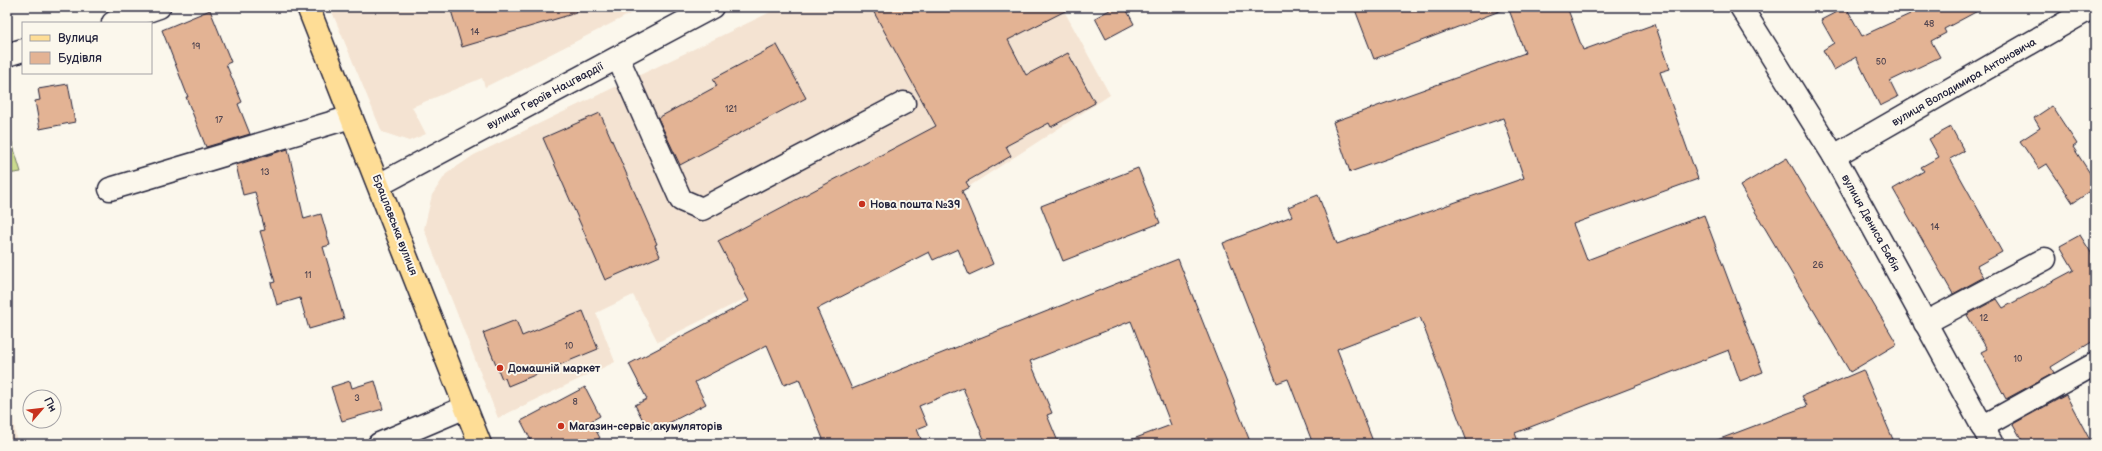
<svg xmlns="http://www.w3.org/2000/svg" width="2102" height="451" font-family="'Balsamiq Sans',sans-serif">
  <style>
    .built { fill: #f4e3d2 }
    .green { fill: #cbdb8f; stroke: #767e65 }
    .building { fill: #e3b394; stroke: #22223b }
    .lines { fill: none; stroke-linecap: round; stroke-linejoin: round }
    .minor-casing { stroke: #22223b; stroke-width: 25 }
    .major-casing { stroke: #22223b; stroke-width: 25 }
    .minor { stroke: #fbf7ec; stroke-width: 22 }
    .major { stroke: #fedd96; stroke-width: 22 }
    .poi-dot { fill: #c8321e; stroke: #fbf7ec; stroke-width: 1.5 }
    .labels { text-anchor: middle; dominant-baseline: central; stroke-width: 4; stroke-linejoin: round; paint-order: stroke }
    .number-label { font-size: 9px; fill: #524651 }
    .street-label { font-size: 11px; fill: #22223b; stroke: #fbf7ec }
    .poi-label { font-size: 11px; font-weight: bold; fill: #22223b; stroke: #fbf7ec; text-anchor: start }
  </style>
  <rect width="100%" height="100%" fill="#fbf7ec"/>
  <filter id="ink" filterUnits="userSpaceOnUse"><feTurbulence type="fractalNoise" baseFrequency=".025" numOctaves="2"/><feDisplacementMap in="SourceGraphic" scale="8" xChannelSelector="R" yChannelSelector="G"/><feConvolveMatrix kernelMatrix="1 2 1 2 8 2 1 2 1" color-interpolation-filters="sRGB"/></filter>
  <g filter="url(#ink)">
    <g class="built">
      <path d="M330,7H644L485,87L482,78L412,107L426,134L409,141L382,132Z"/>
      <path d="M781,7H1062L1110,95L962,191L658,342L633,295L596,313L615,362L498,418L424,229L432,195L446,174L474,155Z"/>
      <path d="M7,382L17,444H7Z"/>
    </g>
    <path class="green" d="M7,126L21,172L7,174Z"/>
    <g class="building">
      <path d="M450,7H575L576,13L462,47Z"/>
      <path d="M871,7H1073L1008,40L1026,75L1068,53L1095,103L1051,127L1049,123L1006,146L1011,156L966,182L969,187L962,191L993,264L969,275L958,249L933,260L929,252L817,309L852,389L1178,259L1251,444H1126L1125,442L1171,425L1131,321L1030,361L1052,413L1047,415L1059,444H986L963,388L919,406L927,425L917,429L923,444H825L799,379L784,385L767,345L695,382L706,404L661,427L660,424L648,430L635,405L647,399L629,364L749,301L718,241L936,126Z"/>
      <path d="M1115,7H1125L1134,24L1106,39L1095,18Z"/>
      <path d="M1354,7H1505V9L1374,59Z"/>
      <path d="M1508,7H1567L1583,50L1655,24L1670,69L1660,72L1698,179L1573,224L1587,260L1704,215L1763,372L1740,381L1729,350L1515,433L1519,444H1468L1420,317L1337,349L1374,444H1313L1288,379L1277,383L1223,243L1292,216L1288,207L1318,195L1337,244L1524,178L1503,118L1350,172L1333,122L1525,53Z"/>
      <path d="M1846,7L1862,36L1910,14L1907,7H1985L1944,29L1946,33L1931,41L1940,57L1890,81L1898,97L1880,106L1856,57L1834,70L1823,50L1834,43L1821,20Z"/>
      <path d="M210,10L231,62L226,64L242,102L238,104L250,134L206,147L186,97H188L162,30Z"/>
      <path d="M777,45L806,98L680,165L658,118L717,86L713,79Z"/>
      <path d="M68,84L75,122L40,129L35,101L40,100L38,89Z"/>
      <path d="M2052,106L2077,144L2073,147L2095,181V188L2073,203L2047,164L2039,169L2020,141L2040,128L2034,118Z"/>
      <path d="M600,113L657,244L655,245L660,256L605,280L543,138Z"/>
      <path d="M1951,127L1964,151L1950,159L2002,252L1977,266L1984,277L1953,294L1893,189L1924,171L1921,167L1939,157L1929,139Z"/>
      <path d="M288,149L304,219L321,214L330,245L323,247L344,319L309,329L300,298L277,305L271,283L275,282L260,231L265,230L255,192L243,195L236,165Z"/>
      <path d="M1787,158L1897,344L1850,372L1740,186Z"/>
      <path d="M1138,168L1160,223L1063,261L1041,206Z"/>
      <path d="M2080,235L2095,259V340L2051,367L2054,373L2006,399L1981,352L1987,349L1967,315L1997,299L2003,308L2074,270L2060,246Z"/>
      <path d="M583,311L598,349L508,386L505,378L502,379L483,333L516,320L522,336Z"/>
      <path d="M1863,370L1895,444H1712V442L1807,406L1802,396Z"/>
      <path d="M350,381L352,388L375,381L383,409L342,421L331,387Z"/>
      <path d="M585,387L600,416L591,421L600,438L588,444H533L521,421Z"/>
      <path d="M2066,395L2092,444H2024L2013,424Z"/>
    </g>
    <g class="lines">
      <defs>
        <g id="minor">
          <path d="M1741,7L1834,156L1992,444"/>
          <path d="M113,23L159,7"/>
          <path d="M7,55L23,50"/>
          <path d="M618,58L681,200L702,209L904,103"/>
          <path d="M1834,156L2093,7"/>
          <path d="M379,185L712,7"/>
          <path d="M110,189L351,117"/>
          <path d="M1925,323L2045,259"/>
          <path d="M1982,427L2095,364"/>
          <path d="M379,444L466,407"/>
        </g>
        <path id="major" d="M308,7L480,444"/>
      </defs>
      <use href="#minor" class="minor-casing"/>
      <use href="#major" class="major-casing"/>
      <use href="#minor" class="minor"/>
      <use href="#major" class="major"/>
    </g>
  </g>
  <g class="poi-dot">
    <circle cx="862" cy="204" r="4"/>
    <circle cx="500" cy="368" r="4"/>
    <circle cx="561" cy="426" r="4"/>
  </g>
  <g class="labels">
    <g class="number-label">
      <text x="1929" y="24">48</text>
      <text x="475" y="32">14</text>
      <text x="196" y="46">19</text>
      <text x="1881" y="62">50</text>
      <text x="731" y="109">121</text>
      <text x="219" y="120">17</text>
      <text x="265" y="172">13</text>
      <text x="1935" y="227">14</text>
      <text x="1818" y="265">26</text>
      <text x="308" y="275">11</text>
      <text x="1984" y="318">12</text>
      <text x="569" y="346">10</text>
      <text x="2018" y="359">10</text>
      <text x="357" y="398">3</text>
      <text x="575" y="402">8</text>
    </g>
    <g class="street-label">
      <text transform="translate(1964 82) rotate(-30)">вулиця Володимира Антоновича</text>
      <text transform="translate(545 96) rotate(-28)">вулиця Героїв Нацгвардії</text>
      <text transform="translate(1871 223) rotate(61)">вулиця Дениса Бабія</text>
      <text transform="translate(395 225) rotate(69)">Брацлавська вулиця</text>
    </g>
    <g class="poi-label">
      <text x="870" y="204">Нова пошта №39</text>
      <text x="508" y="368">Домашній маркет</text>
      <text x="569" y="426">Магазин-сервіс акумуляторів</text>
    </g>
  </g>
  <rect width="2102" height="451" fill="none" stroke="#fbf7ec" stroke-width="24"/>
  <rect x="12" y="12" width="2078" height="427" fill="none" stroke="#22223b" stroke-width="1.5" filter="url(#ink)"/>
  <rect x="22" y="22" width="130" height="52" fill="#fbf7ec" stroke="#a4a2a5"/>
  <rect x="30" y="35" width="20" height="6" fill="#fedd96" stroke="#a4a2a5"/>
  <text x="58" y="42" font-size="12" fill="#22223b">Вулиця</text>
  <rect x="30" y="52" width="20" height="12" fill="#e3b394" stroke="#a4a2a5"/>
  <text x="58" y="62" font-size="12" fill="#22223b">Будівля</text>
  <g transform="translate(42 409) rotate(62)"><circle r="19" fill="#fbf7ec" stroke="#a4a2a5"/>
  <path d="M0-3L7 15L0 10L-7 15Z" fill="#c8321e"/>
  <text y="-6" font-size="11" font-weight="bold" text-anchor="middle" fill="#22223b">Пн</text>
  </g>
</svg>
